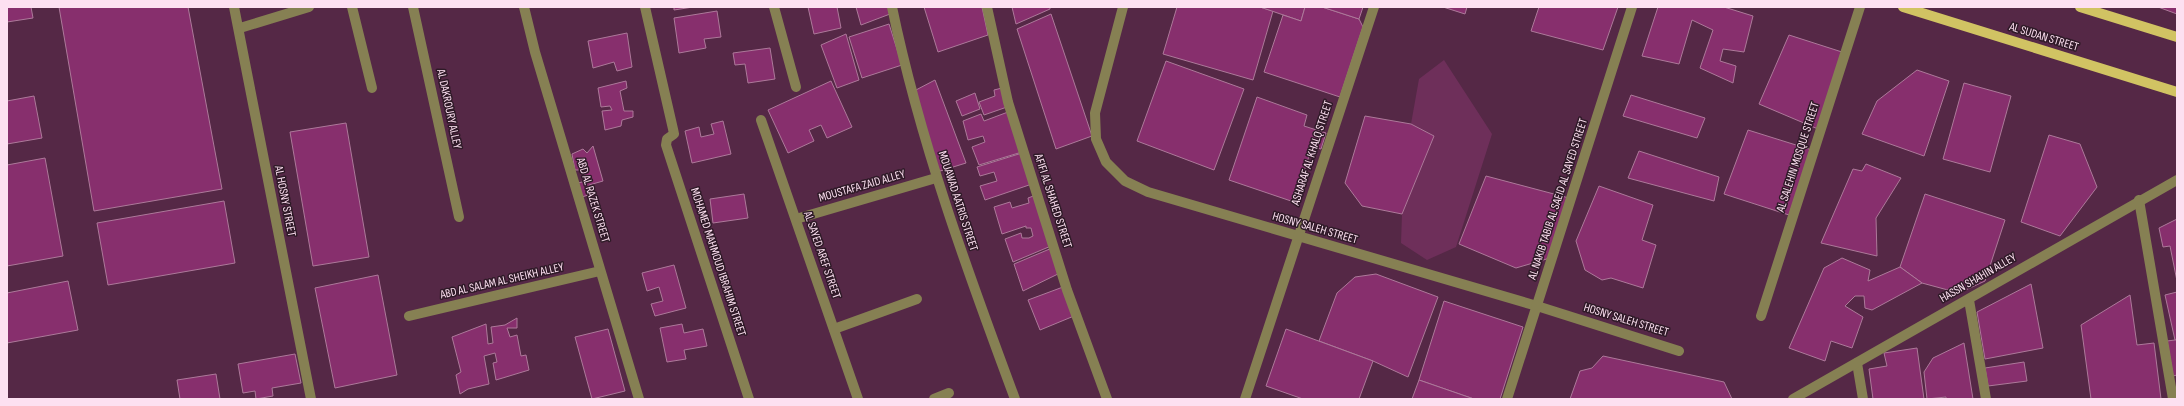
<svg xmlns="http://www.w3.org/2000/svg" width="2184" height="406" font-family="'Sofia Sans Condensed',sans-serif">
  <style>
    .green { fill: #6e2f5a }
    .building { fill: #872f6d; stroke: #ad799a }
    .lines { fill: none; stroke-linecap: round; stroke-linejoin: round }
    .minor { stroke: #868053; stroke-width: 10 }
    .major { stroke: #d1c363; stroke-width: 10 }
    .labels { text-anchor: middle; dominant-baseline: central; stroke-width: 3; stroke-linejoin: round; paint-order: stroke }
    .street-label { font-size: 12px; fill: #fde0f1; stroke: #2e1a27 }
  </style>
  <rect width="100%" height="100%" fill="#552846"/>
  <path class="green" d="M1444,60L1492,134L1456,247L1427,260L1401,243L1402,214L1434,136L1411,124L1419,79Z"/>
  <g class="building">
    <path d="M7,7H31L33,18L7,22Z"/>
    <path d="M59,7H188L222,189L94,211Z"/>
    <path d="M674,7H693L674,10Z"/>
    <path d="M808,7H837L841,28L814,34Z"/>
    <path d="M856,7H889L890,14L861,25Z"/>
    <path d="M924,7H982L988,35L938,52Z"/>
    <path d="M1012,7H1050V9L1016,24Z"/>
    <path d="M1177,7H1260L1273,11L1253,80L1163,54Z"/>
    <path d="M1260,7H1305L1301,21Z"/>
    <path d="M1305,7H1322L1359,19L1363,27L1340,97L1264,72L1283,15L1301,21Z"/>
    <path d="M1322,7H1363L1359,19Z"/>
    <path d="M1443,7H1467L1465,14Z"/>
    <path d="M1539,7H1618L1603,50L1531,31Z"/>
    <path d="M1658,7H1724L1753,16L1744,52L1723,49L1720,61L1736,66L1733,83L1700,68L1713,30L1692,20L1679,64L1642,56Z"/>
    <path d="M2158,7H2177V14Z"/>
    <path d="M717,11L721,37L704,39L706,48L679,53L674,18Z"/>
    <path d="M1051,14L1092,136L1056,149L1017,29Z"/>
    <path d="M889,24L902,65L862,78L849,37Z"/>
    <path d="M627,33L632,67L617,71L614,62L593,68L588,41Z"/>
    <path d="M846,34L859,80L837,88L821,45Z"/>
    <path d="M1789,35L1842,52L1818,129L1759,104Z"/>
    <path d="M770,48L775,79L748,83L745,64L735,65L733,53Z"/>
    <path d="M1166,61L1244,89L1214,170L1137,141Z"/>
    <path d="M1917,70L1949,81L1924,156L1862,134L1877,101Z"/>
    <path d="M935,80L966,163L937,172L914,91Z"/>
    <path d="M626,81L627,88L620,91L624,111H633V117L622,120L621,126L605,130L602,111L612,110L610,106L601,107L598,88Z"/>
    <path d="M831,81L852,127L827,138L821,125L809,130L814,141L788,153L768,110Z"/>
    <path d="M1964,83L2011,96L1990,172L1943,159Z"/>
    <path d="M1002,88L1007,107L984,115L979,102L995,96L994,90Z"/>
    <path d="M975,93L980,109L962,116L956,101Z"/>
    <path d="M1631,95L1705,118L1697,138L1623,116Z"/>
    <path d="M34,96L42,138L7,144V101Z"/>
    <path d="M1257,97L1307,115L1304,126L1326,133L1321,149L1312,147L1294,202L1229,180Z"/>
    <path d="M1008,112L1022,152L979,165L972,147L985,142L983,136L968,140L963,121L981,114L984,121Z"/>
    <path d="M1365,116L1411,124L1434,136L1402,214L1362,206L1345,183Z"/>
    <path d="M723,121L731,154L692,163L685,131L699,127L701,137L714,134L711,124Z"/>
    <path d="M346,123L369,257L313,266L290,132Z"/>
    <path d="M1748,130L1812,150L1789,215L1724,194Z"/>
    <path d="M2049,135L2080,144L2097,187L2060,236L2021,222Z"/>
    <path d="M593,146L603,181L589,185L591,194L582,197L578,183L586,181L584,170H575L572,154L583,149L587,153Z"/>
    <path d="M1639,151L1719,177L1714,201L1628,178Z"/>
    <path d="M1022,153L1032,184L985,200L980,186L997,181L994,172L980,176L977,167Z"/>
    <path d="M45,158L63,256L7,266V165Z"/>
    <path d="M1866,164L1901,178L1876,218L1877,256L1821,243L1853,169L1862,171Z"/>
    <path d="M1486,176L1569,198L1550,258L1516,268L1459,244Z"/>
    <path d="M1599,186L1653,205L1642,240L1656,245L1643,288L1611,278L1602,280L1585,270L1576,241Z"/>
    <path d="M744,194L748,218L713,223L710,199Z"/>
    <path d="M1925,194L2005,220L1985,281L1959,293L1922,283L1900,267Z"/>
    <path d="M1036,195L1051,246L1013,262L1005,239L1021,233L1022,238H1029L1033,236L1031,228H1026V226L1002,234L994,207L1010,202L1012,208L1029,203L1028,198Z"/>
    <path d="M224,201L235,263L108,285L97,223Z"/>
    <path d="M2177,219V281L2170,246L2163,247L2159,228Z"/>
    <path d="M1052,248L1060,273L1023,291L1014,264Z"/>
    <path d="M1842,258L1870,270L1868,281L1900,267L1922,283L1872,310L1865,308L1864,296H1855L1845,306L1863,317L1852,348L1831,341L1825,361L1789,348L1824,268Z"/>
    <path d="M674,265L686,308L655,316L651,304L663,301L659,287L647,291L642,273Z"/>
    <path d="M1376,274L1438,297L1408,377L1373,361L1319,341L1337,293L1355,277Z"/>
    <path d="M378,275L397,375L335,388L315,288Z"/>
    <path d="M68,281L78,330L7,343V293Z"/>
    <path d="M2031,284L2043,348L1985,359L1977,312Z"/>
    <path d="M1063,287L1074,316L1040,330L1028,300Z"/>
    <path d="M2177,292V340H2175L2165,295Z"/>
    <path d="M2130,295L2137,345L2154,343L2161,399H2091L2081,325Z"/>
    <path d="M1444,301L1523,327L1500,399H1474L1419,380Z"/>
    <path d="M517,318V328H507L510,337L517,335L521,356L526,355L529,370L496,380L493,363L497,362L495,353L484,356L489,384L468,389L460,394L456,375L461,372L452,337L486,324L488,344L493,343L491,327L505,325Z"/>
    <path d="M682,324L684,333L703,329L707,346L684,350L686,359L667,362L660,328Z"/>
    <path d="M608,329L625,391L592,399L575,337Z"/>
    <path d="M1286,329L1373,361L1359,399H1303L1266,386Z"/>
    <path d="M2175,340H2177V375L2173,376L2167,341Z"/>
    <path d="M1964,343L1973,399H1946V397L1927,399L1924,372L1933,358Z"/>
    <path d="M1917,348L1924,399H1873L1869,369L1887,366L1884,353Z"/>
    <path d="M295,354L301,383L272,388L273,396L256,399L255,391L243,393L238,364Z"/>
    <path d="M1603,356L1724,382L1732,399H1570L1580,371L1592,368Z"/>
    <path d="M2024,362L2027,381L1988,386L1985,368Z"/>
    <path d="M216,374L220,399H180L177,380Z"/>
    <path d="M1419,380L1474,399H1412Z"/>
  </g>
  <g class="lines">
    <g class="minor">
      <path d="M234,7L311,399"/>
      <path d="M352,7L372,88"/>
      <path d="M413,7L459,217"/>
      <path d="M524,7L535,52L639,399"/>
      <path d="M645,7L673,129L674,134L667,139L666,145L749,399"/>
      <path d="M774,7L796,87"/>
      <path d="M892,7C920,142 967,270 1015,399"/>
      <path d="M987,7L1008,102L1067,290L1107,399"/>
      <path d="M1123,7L1095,113L1096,139L1106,162L1125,181L1148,192L1537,306L1679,351"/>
      <path d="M240,28L309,7"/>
      <path d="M761,120L858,399"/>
      <path d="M2139,200L2173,399"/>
      <path d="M796,219L936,178"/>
      <path d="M1969,300L1986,399"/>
      <path d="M409,316L600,271"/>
      <path d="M1761,316L1860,7"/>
      <path d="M834,329L917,299"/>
      <path d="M1857,363L1863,399"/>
      <path d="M934,399L949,393"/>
      <path d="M1245,399L1374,7"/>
      <path d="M1507,399L1632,7"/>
      <path d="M1793,399L2177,180"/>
    </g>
    <g class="major">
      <path d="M1903,7L2177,92"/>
      <path d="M2080,7L2177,37"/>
    </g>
  </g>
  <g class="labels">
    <g class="street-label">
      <text transform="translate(2044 37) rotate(17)">AL SUDAN STREET</text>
      <text transform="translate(449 109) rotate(78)">AL DAKROURY ALLEY</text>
      <text transform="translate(1312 153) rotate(-72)">ASHARAF AL KHALQ STREET</text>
      <text transform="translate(1798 157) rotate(-72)">AL SALEHIN MOSQUE STREET</text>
      <text transform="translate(862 186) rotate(-16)">MOUSTAFA ZAID ALLEY</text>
      <text transform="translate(1558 199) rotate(-72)">AL NAKIB TABIB AL SAEID AL SAYED STREET</text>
      <text transform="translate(593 200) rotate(73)">ABD AL RAZEK STREET</text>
      <text transform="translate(285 201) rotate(79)">AL HOSNY STREET</text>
      <text transform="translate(958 201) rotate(72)">MOUAWAD AATRIS STREET</text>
      <text transform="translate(1053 201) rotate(72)">AFIFI AL SHAHED STREET</text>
      <text transform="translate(1315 228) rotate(16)">HOSNY SALEH STREET</text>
      <text transform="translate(822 255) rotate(71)">AL SAYED AREF STREET</text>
      <text transform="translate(718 262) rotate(72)">MOHAMED MAHMOUD IBRAHIM STREET</text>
      <text transform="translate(1978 278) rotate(-30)">HASSN SHAHIN ALLEY</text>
      <text transform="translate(502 281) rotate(-13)">ABD AL SALAM AL SHEIKH ALLEY</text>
      <text transform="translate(1626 320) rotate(17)">HOSNY SALEH STREET</text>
    </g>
  </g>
  <rect width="2184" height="406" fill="none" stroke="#fde0f1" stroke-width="16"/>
</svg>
